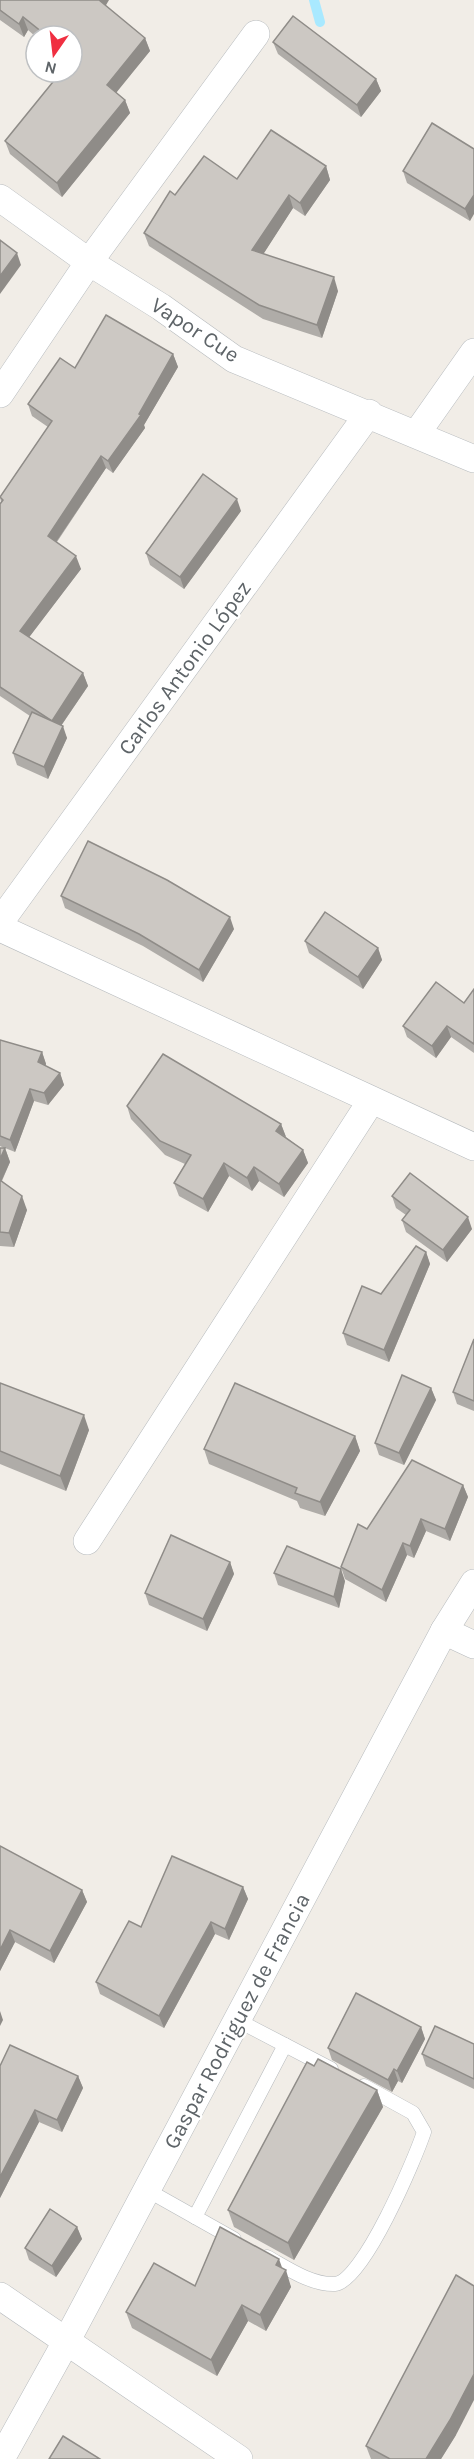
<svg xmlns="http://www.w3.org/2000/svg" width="474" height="2459" font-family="Karla,sans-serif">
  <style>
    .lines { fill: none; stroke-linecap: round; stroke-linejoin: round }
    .stream { stroke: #a9e9ff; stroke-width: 10 }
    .service-casing { stroke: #b7bbbe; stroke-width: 15 }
    .minor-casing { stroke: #b7bbbe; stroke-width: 28 }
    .service { stroke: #fff; stroke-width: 14 }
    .minor { stroke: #fff; stroke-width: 27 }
    .wall { fill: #afaca8 }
    .shaded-wall { fill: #8f8c88 }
    .building { fill: #ccc8c3; stroke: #8f8c88; stroke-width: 1.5 }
    .labels { text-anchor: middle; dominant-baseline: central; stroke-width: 4.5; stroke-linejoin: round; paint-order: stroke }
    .street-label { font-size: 22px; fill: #5e6468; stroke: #fff }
  </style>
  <rect width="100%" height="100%" fill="#f1ede7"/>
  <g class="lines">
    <path class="stream" d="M314,0L320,22"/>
    <defs>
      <g id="service">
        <path d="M237,2020L331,2069"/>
        <path d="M147,2190L234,2239"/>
        <path d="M195,2217L285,2045"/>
        <path d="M267,2257C287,2268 311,2285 335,2284C363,2282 415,2159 424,2132L413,2113L364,2086"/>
      </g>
      <g id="minor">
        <path d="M0,198L89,262L161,307L234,359L474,459"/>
        <path d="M0,394L89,262L256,34"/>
        <path d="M417,433L474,352"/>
        <path d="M0,922L369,413"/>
        <path d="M0,928L474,1147"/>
        <path d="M87,1541L371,1101"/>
        <path d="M444,1631L474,1645"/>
        <path d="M0,2296L239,2459"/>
        <path d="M1,2459L66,2342L444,1631L474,1583"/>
      </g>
    </defs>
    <use href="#service" class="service-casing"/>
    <use href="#minor" class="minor-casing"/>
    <use href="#service" class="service"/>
    <use href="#minor" class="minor"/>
  </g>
  <g class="wall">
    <path d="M0,0L106,6L145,38L150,51L116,92L125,100L130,113L62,197L10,154L5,141L72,72V36L36,37L28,30L24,37L0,20Z"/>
    <path d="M273,42L376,79L381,91L361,117L278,54Z"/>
    <path d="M474,149L470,221L407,183L403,171Z"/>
    <path d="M326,166L330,180L305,216L293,208L263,254L338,291L322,338L263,319L149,246L144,233L175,195L237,179Z"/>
    <path d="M173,354L178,367L144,425L145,428L113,473L106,468L57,542L81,569L29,637L83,673L88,686L61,726L67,738L48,779L17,765L13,753L30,716L0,696V504L1,502L0,497L48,427L32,416L28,404L75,368Z"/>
    <path d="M241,511L184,589L150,565L146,553Z"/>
    <path d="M61,896L234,929L203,982L143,946L65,908Z"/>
    <path d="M305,941L378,948L382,960L363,989L309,953Z"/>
    <path d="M474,989V1053L451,1037L436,1058L407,1037L403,1026L464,1003Z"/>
    <path d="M0,1040L42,1052L46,1064L45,1066L60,1073L64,1085L48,1105L34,1101L15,1152L5,1148L10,1162L2,1181L27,1210L14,1247L0,1246V1148H4L0,1146Z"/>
    <path d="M127,1106L281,1124L286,1137L303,1150L308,1163L284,1197L259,1181L252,1191L229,1176L208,1212L179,1196L174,1183L185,1164L165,1155L131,1119Z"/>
    <path d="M392,1196L472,1229L447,1262L406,1232L402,1220L406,1215L396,1208Z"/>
    <path d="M426,1252L430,1264L389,1362L347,1345L343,1333Z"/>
    <path d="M474,1339V1411L457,1404L453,1392Z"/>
    <path d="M0,1383L89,1430L66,1491L0,1464Z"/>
    <path d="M431,1388L436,1400L404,1465L379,1455L375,1443Z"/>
    <path d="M355,1436L360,1451L325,1516L300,1508L297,1501L209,1464L204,1449Z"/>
    <path d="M463,1485L468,1497L450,1541L426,1531L414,1558L407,1555L386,1602L345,1579L341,1567L367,1529Z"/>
    <path d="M230,1562L234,1574L207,1631L149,1605L145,1593Z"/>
    <path d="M274,1573L345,1581L339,1608L278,1585Z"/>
    <path d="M0,1846L82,1890L87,1902L54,1963L15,1942L0,1971Z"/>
    <path d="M243,1887L248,1899L229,1940L215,1934L164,2028L100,1994L96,1982L141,1927Z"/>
    <path d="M421,2027L425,2039L402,2083L398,2081L392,2092L332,2060L328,2048Z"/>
    <path d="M474,2044V2089L426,2066L422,2054Z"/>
    <path d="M0,2066L78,2076L83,2088L62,2132L39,2122L0,2198Z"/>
    <path d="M314,2066L377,2090L383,2107L294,2260L234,2227L228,2210Z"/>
    <path d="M77,2227L82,2239L56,2277L29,2260L25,2248Z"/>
    <path d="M283,2269L291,2287L266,2331L248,2321L217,2376L132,2328L126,2312L195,2286Z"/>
    <path d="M456,2435L441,2459H371L366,2446Z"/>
  </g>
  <g class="shaded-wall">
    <path d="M98,0H109L102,12Z"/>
    <path d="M23,17L28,30L24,37L19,24Z"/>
    <path d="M145,38L150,51L112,98L107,85Z"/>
    <path d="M376,79L381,91L361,117L357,105Z"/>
    <path d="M125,100L130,113L62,197L57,183Z"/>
    <path d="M326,166L330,180L305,216L300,203Z"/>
    <path d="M289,195L293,208L257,264L252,250Z"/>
    <path d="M474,195V214L470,221L465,209Z"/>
    <path d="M17,253L21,265L0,294V276Z"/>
    <path d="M334,277L338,291L322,338L317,325Z"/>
    <path d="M173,354L178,367L144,425L145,428L113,473L108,461L139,414Z"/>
    <path d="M101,456L106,468L52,548L48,536Z"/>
    <path d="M237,499L241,511L184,589L180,577Z"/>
    <path d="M76,556L81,569L24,644L20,631Z"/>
    <path d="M83,673L88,686L56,733L52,721Z"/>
    <path d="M63,726L67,738L48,779L44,767Z"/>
    <path d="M230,917L234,929L203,982L199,970Z"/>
    <path d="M378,948L382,960L363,989L358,977Z"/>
    <path d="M447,1026L451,1037L436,1058L432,1046Z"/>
    <path d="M42,1052L46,1064L42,1074L38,1062Z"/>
    <path d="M60,1073L64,1085L48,1105L44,1093Z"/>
    <path d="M30,1089L34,1101L15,1152L10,1140Z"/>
    <path d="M281,1124L286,1137L276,1131Z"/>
    <path d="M5,1148L10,1162L0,1184V1159Z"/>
    <path d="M303,1150L308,1163L284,1197L279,1184Z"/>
    <path d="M224,1163L229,1176L208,1212L203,1199Z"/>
    <path d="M254,1167L259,1181L252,1191L247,1178Z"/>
    <path d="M22,1196L27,1210L14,1247L9,1233Z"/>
    <path d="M468,1217L472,1229L447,1262L443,1250Z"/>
    <path d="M426,1252L430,1264L389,1362L384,1350Z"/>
    <path d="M431,1388L436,1400L404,1465L399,1453Z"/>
    <path d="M84,1415L89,1430L66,1491L60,1476Z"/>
    <path d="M355,1436L360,1451L325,1516L320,1502Z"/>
    <path d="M463,1485L468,1497L450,1541L445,1529Z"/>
    <path d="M421,1519L426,1531L414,1558L410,1546Z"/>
    <path d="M403,1543L407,1555L386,1602L382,1590Z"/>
    <path d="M230,1562L234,1574L207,1631L203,1619Z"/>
    <path d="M341,1569L345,1581L339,1608L334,1597Z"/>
    <path d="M243,1887L248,1899L229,1940L225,1929Z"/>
    <path d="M82,1890L87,1902L54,1963L50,1951Z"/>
    <path d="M211,1922L215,1934L164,2028L159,2016Z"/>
    <path d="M10,1930L15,1942L0,1971V1950Z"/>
    <path d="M0,2011L3,2020L0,2026Z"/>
    <path d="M421,2027L425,2039L402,2083L397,2071Z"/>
    <path d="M394,2069L398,2081L392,2092L388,2080Z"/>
    <path d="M78,2076L83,2088L62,2132L57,2120Z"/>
    <path d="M377,2090L383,2107L294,2260L288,2243Z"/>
    <path d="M35,2110L39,2122L0,2198V2177Z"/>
    <path d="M77,2227L82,2239L56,2277L52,2266Z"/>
    <path d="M279,2259L284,2273L286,2270L291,2287L266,2331L260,2315L276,2265Z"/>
    <path d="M242,2305L248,2321L217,2376L211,2360Z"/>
    <path d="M474,2374V2400L456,2435L441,2459H426Z"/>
  </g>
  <g class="building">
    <path d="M0,0H99L145,38L107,85L125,100L57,183L5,141L61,72H72V59L73,57H72V36H47L23,17L19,24L0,10Z"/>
    <path d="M293,16L376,79L357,105L273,42Z"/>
    <path d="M432,123L474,149V195L465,209L403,171Z"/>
    <path d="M271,130L326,166L300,203L289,195L252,250L334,277L317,325L259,305L144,233L170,191L175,195L204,156L237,179Z"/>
    <path d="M0,240L17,253L0,276Z"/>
    <path d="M106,315L173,354L139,414L141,415L108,461L101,456L48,536L76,556L20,631L83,673L52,721L0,687V504L3,500L0,497L52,421L28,404L60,358L75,368Z"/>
    <path d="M203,474L237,499L180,577L146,553Z"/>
    <path d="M32,712L63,726L44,767L13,753Z"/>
    <path d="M88,841L167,880L230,917L199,970L139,934L61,896Z"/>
    <path d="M325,912L378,948L358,977L305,941Z"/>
    <path d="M436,982L464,1003L474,989V1044L447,1026L432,1046L403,1026Z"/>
    <path d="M0,1040L42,1052L38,1062L60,1073L44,1093L30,1089L10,1140L0,1136Z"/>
    <path d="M163,1054L281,1124L276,1131L303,1150L279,1184L254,1167L247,1178L224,1163L203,1199L174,1183L191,1155L160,1141L127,1106Z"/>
    <path d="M0,1148H5L0,1159Z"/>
    <path d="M410,1173L468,1217L443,1250L402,1220L410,1210L392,1196Z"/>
    <path d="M0,1180L22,1196L9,1233L0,1232Z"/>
    <path d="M416,1246L426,1252L384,1350L343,1333L362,1286L381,1294Z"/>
    <path d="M474,1339V1401L453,1392Z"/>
    <path d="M402,1375L431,1388L399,1453L375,1443Z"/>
    <path d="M0,1383L84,1415L60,1476L0,1451Z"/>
    <path d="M235,1383L355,1436L320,1502L295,1493L297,1488L204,1449Z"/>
    <path d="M412,1460L463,1485L445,1529L421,1519L410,1546L403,1543L382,1590L341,1567L358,1524L367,1529Z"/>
    <path d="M171,1535L230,1562L203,1619L145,1593Z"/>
    <path d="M287,1546L341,1569L334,1597L274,1573Z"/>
    <path d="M0,1846L82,1890L50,1951L10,1930L0,1950Z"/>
    <path d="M172,1856L243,1887L225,1929L211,1922L159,2016L96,1982L129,1921L141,1927Z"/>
    <path d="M356,1993L421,2027L397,2071L394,2069L388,2080L328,2048Z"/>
    <path d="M435,2026L474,2044V2079L422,2054Z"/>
    <path d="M10,2045L78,2076L57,2120L35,2110L0,2177V2066Z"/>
    <path d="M318,2059L377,2090L288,2243L228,2210L307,2062L314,2066Z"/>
    <path d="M50,2209L77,2227L52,2266L25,2248Z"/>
    <path d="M220,2227L279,2259L276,2265L286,2270L260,2315L242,2305L211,2360L126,2312L154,2263L195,2286Z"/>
    <path d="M456,2275L474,2286V2374L450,2420L426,2459H390L366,2446Z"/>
    <path d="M63,2436L100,2459H49Z"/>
  </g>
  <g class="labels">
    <g class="street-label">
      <text transform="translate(195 330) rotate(33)">Vapor Cue</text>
      <text transform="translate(185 668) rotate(-54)">Carlos Antonio López</text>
      <text transform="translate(237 2021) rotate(-62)">Gaspar Rodriguez de Francia</text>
    </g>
  </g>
  <g transform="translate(54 54) rotate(194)"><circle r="28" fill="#ffffff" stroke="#bfc1c3" stroke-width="1.5"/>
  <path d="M0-4.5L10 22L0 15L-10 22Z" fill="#f02f41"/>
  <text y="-9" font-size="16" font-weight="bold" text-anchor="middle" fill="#5e6468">N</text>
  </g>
</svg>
